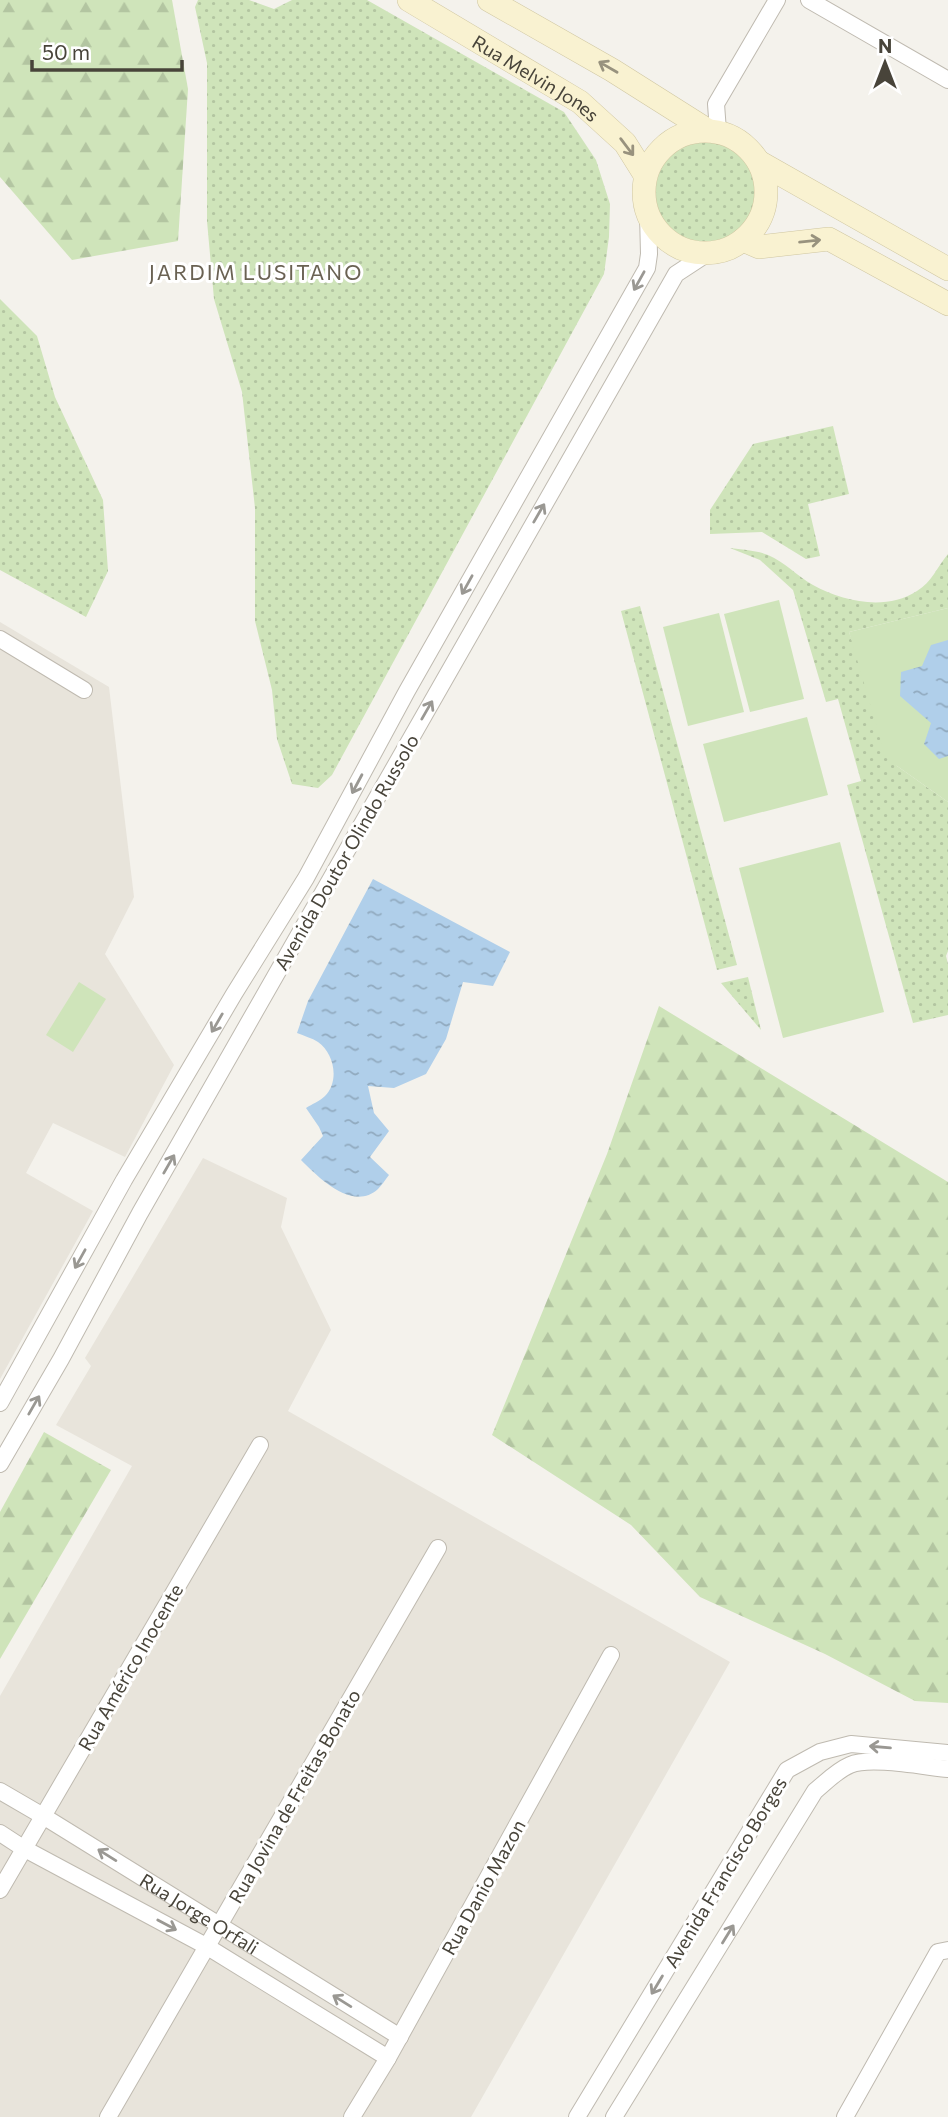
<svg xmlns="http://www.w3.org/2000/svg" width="948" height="2117" font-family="Commissioner,sans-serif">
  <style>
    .residential { fill: #e8e4db }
    .grass { fill: url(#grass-dots) }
    .forest { fill: url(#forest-firs) }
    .pitch { fill: #cfe4ba }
    .water { fill: url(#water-ripples) }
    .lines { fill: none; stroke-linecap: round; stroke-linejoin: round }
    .street-casing { stroke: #bfbab0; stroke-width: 18 }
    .secondary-casing { stroke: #cfc6a1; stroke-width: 24 }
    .street { stroke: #fff; stroke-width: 16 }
    .secondary { stroke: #f9f2d1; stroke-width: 23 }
    .oneway { stroke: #98927e }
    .oneway2 { stroke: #9a9893 }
    .labels { text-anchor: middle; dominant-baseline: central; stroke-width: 6; stroke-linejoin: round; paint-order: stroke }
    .street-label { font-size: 19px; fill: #48443a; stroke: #fff }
    .neighbourhood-label { font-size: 21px; letter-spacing: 2px; fill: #6a6253; stroke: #fff }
  </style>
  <defs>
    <pattern id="grass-dots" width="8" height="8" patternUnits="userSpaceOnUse" patternTransform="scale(1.75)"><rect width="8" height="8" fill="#cfe4ba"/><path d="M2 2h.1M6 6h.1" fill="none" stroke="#b3c5a1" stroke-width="1.8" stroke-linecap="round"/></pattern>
    <pattern id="forest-firs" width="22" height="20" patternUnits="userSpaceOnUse" patternTransform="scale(1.75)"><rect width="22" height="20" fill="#cfe4ba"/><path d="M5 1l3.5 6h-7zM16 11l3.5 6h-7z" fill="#b3c5a1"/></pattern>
    <pattern id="water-ripples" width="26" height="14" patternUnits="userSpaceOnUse" patternTransform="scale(1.75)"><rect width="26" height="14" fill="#b0cfea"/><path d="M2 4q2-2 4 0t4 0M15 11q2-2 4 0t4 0" fill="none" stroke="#91aabf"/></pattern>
  </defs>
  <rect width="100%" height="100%" fill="#f4f2ec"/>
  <g class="residential">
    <path d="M0,622L109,687L134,897L105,954L174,1065L125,1157L53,1123L26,1173L93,1211L0,1379Z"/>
    <path d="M203,1158L287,1198L281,1227L331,1330L288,1411L730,1662L471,2117H0V1696L132,1466L56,1425L91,1366L85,1358Z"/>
  </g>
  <g class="grass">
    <path d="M198,0H249L274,9L292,0H367L564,112L596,160L610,204L609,237L604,274L332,775L318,788L292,784L277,739L272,690L255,621V508L242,392L214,299L207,221V63L195,7Z"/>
    <circle cx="705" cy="191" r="52"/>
    <path d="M0,299L37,336L55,397L103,500L108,571L86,617L0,570Z"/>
    <path d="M833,426L849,494L808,504L820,556L806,559L762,532L710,534V510L753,444Z"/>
    <path d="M730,548C742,550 756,550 768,555C785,562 797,576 813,585C844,602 886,611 917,591C932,582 937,567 948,554V608L849,632L897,766L948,802V951L946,956L948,964V1015L913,1023L847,785L861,781L838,699L826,702L793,590L760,560Z"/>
    <path d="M640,606L737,965L717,970L621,611Z"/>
    <path d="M748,977L761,1030L721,983Z"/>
  </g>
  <g class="forest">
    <path d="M0,0H172L188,89L178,241L72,260L0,177Z"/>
    <path d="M659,1006L948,1182V1703L915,1701L825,1654L700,1597L631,1525L492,1435L607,1154Z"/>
    <path d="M44,1432L111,1470L0,1659V1512Z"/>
  </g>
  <g class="pitch">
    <path d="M779,600L804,699L750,712L724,614Z"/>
    <path d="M948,608V802L897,766L884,752L849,632Z"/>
    <path d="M719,613L744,712L688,726L663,627Z"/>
    <path d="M807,717L828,795L724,822L703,744Z"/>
    <path d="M840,842L884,1012L783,1038L739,868Z"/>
    <path d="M79,982L106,999L73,1052L46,1035Z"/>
  </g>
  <g class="water">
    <path d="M948,640V756L939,759L924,744L931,723L900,696L901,672L922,666L931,645Z"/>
    <path d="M373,879L510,952L493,986L463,982L446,1039L426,1074L394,1088L368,1086L374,1113L389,1131L370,1157L389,1175C385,1180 382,1185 378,1189C353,1212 319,1178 301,1160L323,1136L319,1127L306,1108C312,1104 320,1101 325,1096C340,1081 334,1053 318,1042C312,1038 304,1036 297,1033L308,1001Z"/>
  </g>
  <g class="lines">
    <defs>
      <g id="street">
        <path d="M809,0L948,80"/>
        <path d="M718,131L716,104L777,0"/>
        <path d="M0,639L84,690"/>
        <path d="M0,1403L124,1180L234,994L306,878L407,691L647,268L649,254L648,214"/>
        <path d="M0,1464L61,1359L140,1213L676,274L708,253"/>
        <path id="s1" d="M0,1791L43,1816L400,2037"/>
        <path d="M0,1833L23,1848L206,1946L388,2058"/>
        <path d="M0,1890L260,1445"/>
        <path d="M108,2117L438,1548"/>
        <path d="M352,2117L388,2058L611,1655"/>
        <path d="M577,2117L787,1770L820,1752L851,1744L948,1753"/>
        <path d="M614,2117L815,1791C826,1782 836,1771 850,1765C870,1756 925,1767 948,1769"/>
        <path d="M845,2117L938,1952L948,1950"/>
      </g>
      <g id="secondary">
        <path id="s2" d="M409,0L580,102L625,143L645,175"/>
        <path d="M489,0L612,70L707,130"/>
        <circle cx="705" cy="192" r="61"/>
        <path d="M759,162L948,269"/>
        <path d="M743,240L759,247L829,239L948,304"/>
      </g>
    </defs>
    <use href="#street" class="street-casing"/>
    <use href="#secondary" class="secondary-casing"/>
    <use href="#street" class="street"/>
    <use href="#secondary" class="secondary"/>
  </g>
  <defs><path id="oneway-shaft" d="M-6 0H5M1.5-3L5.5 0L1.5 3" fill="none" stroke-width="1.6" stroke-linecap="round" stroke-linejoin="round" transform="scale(1.75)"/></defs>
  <g class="oneway">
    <use href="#oneway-shaft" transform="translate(608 67) rotate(-150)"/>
    <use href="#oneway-shaft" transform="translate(627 147) rotate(53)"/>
    <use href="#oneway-shaft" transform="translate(810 241) rotate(-6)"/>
  </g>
  <g class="oneway2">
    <use href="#oneway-shaft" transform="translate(639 281) rotate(119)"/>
    <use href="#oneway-shaft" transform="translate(539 513) rotate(-60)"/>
    <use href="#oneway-shaft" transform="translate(467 585) rotate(119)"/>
    <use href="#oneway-shaft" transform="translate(427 710) rotate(-60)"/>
    <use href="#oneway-shaft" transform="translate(357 784) rotate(118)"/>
    <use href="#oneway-shaft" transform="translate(217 1023) rotate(120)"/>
    <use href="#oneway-shaft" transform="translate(169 1164) rotate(-60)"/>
    <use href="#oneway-shaft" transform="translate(80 1259) rotate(119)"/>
    <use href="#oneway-shaft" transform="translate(34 1405) rotate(-60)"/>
    <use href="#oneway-shaft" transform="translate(880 1747) rotate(-175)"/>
    <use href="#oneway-shaft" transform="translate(107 1855) rotate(-148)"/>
    <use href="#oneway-shaft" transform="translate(167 1925) rotate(28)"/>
    <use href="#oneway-shaft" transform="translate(728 1934) rotate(-58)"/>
    <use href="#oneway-shaft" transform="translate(657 1985) rotate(121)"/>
    <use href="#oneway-shaft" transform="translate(342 2001) rotate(-148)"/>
  </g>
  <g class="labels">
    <g class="street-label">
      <text stroke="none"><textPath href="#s2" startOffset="149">Rua Melvin Jones</textPath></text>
      <text transform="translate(346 852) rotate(-60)">Avenida Doutor Olindo Russolo</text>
      <text transform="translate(130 1667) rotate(-60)">Rua Américo Inocente</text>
      <text transform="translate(294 1796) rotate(-60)">Rua Jovina de Freitas Bonato</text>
      <text transform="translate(725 1872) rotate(-59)">Avenida Francisco Borges</text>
      <text transform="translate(483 1887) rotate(-61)">Rua Danio Mazon</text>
      <text stroke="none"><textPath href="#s1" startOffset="234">Rua Jorge Orfali</textPath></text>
    </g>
    <g class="neighbourhood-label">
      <text x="256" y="271">JARDIM LUSITANO</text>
    </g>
  </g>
  <g transform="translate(885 63)" stroke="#ffffff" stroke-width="5" paint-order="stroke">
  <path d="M0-5L12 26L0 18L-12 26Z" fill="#48443a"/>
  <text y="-10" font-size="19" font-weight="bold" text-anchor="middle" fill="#48443a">N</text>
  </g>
  <path d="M32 60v10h150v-10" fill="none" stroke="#48443a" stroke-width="3.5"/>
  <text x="42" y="60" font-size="21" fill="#48443a" stroke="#ffffff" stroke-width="5" paint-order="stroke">50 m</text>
</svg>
